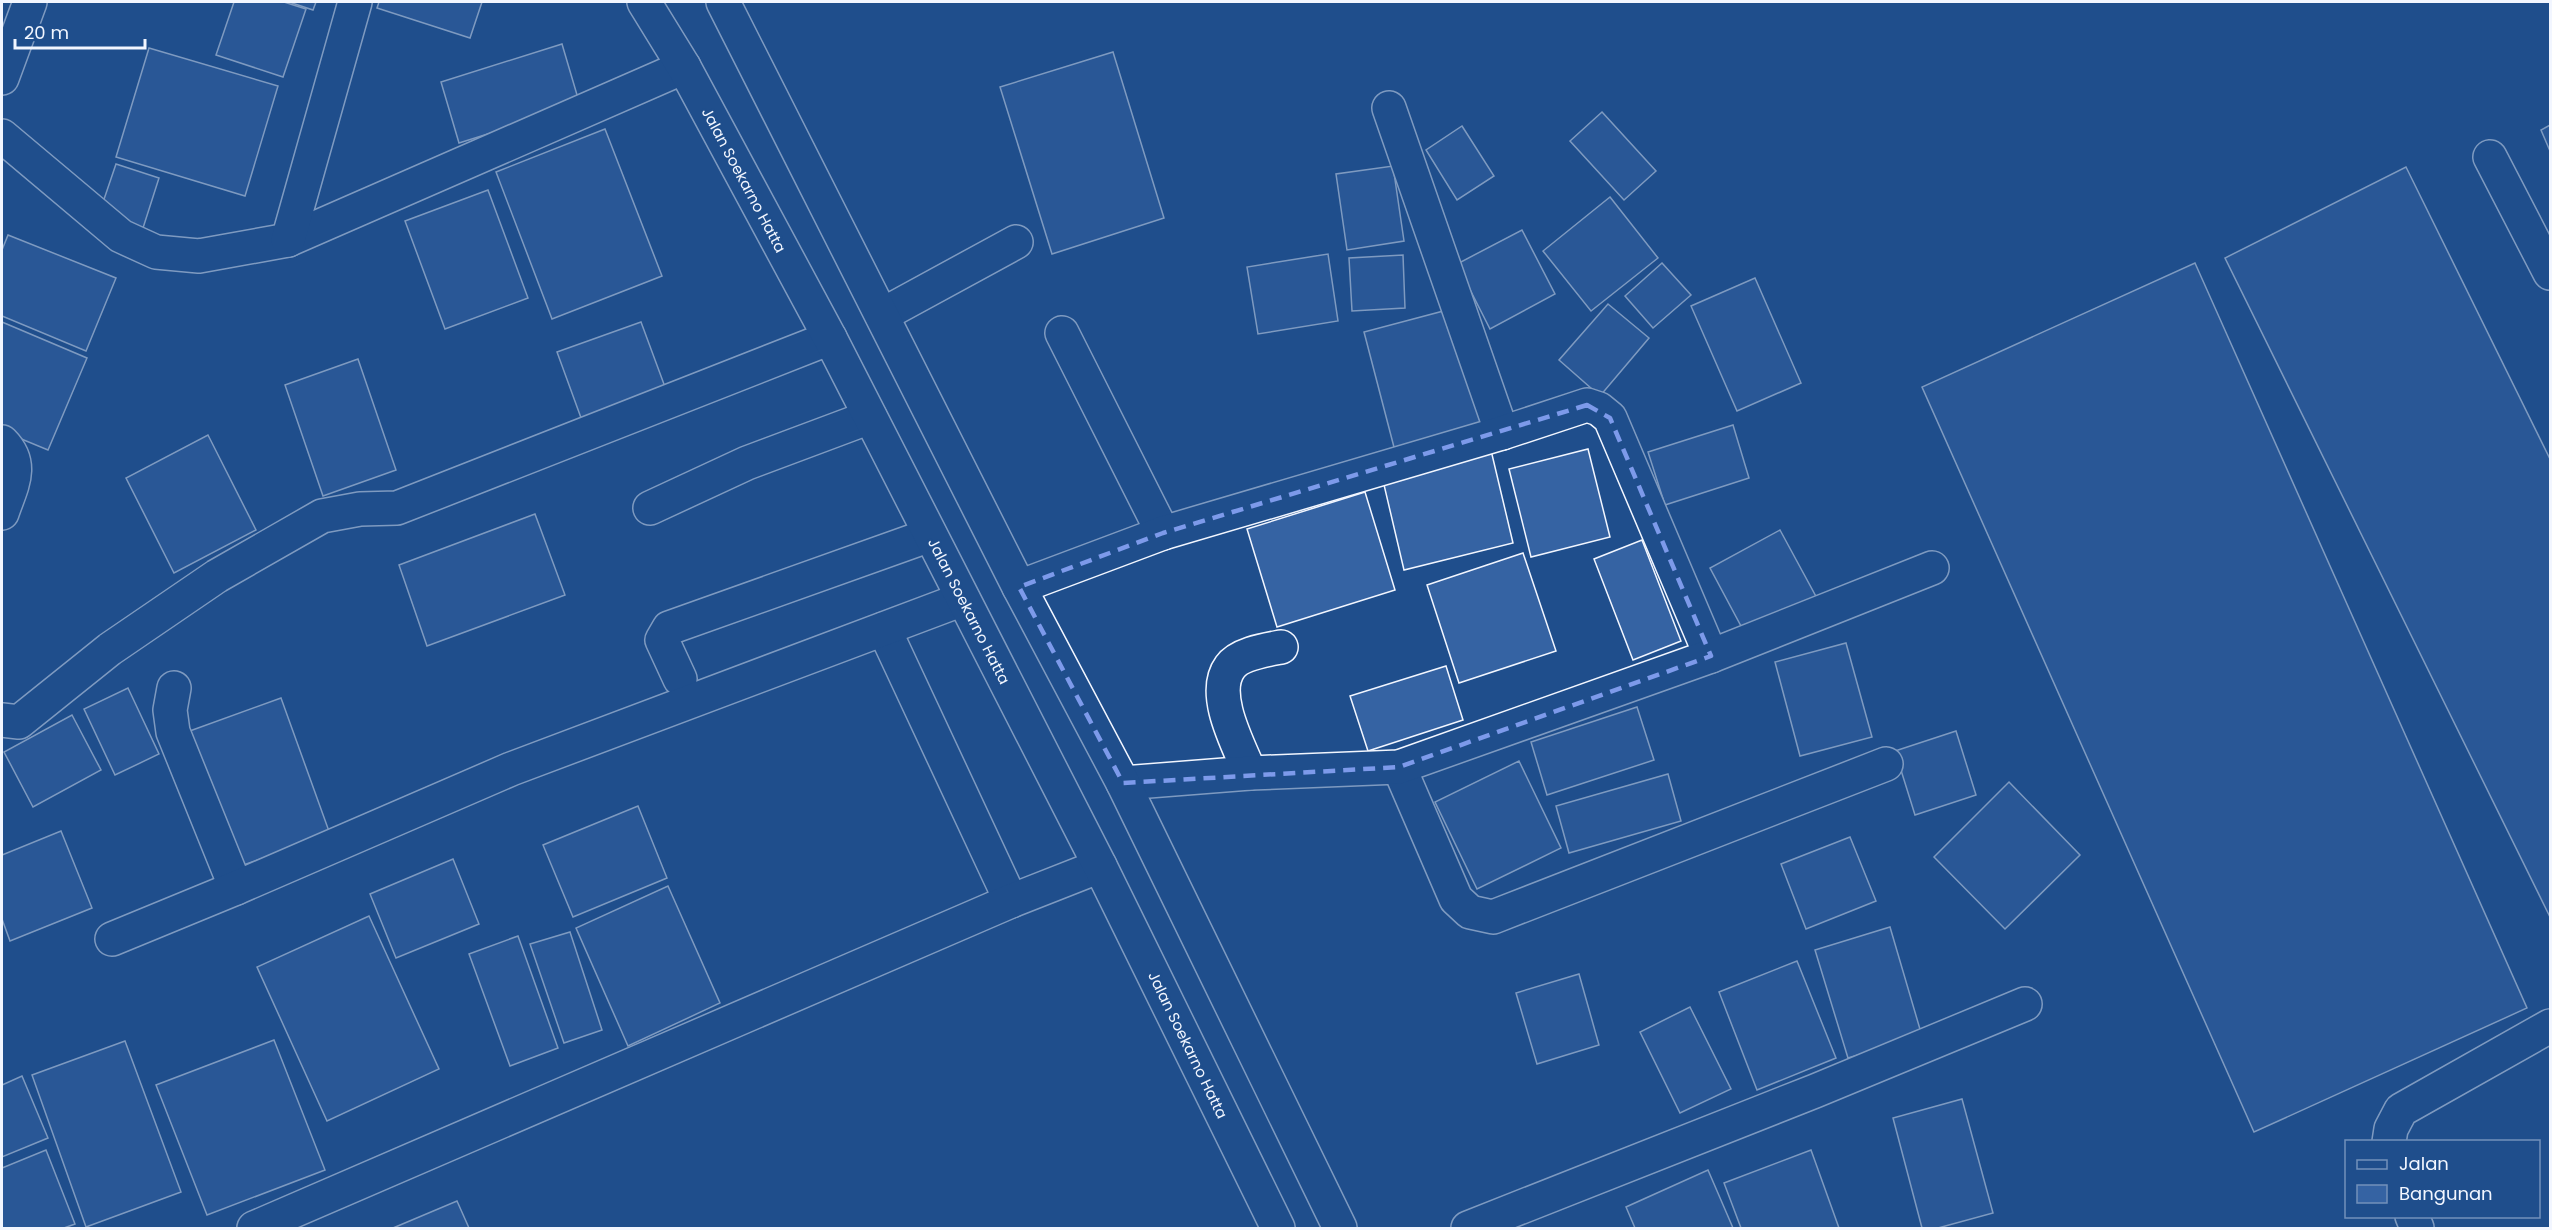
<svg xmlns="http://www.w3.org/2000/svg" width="2552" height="1230" font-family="Poppins,sans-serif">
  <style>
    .building { fill: #3563a3; stroke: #f2f6ff; stroke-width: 1.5 }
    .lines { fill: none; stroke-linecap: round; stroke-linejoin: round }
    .minor-casing { stroke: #f2f6ff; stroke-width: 36 }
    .highway-casing { stroke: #f2f6ff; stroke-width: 36 }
    .minor { stroke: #1f4e8c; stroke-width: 33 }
    .highway { stroke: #1f4e8c; stroke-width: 33 }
    .marked { fill: none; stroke: #7d9aea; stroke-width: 4.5; stroke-dasharray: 12 8; stroke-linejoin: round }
    .labels { text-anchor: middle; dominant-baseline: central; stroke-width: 4.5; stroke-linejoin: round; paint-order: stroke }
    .street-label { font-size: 15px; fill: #f2f6ff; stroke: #1f4e8c }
  </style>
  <rect width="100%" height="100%" fill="#1f4e8c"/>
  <g class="building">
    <path d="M234,2H284L306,9L283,77L216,55Z"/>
    <path d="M289,2H316L313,10Z"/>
    <path d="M379,2H482L470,38L377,8Z"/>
    <path d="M562,44L580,105L459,143L441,82Z"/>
    <path d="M149,48L278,86L245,196L116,157Z"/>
    <path d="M1113,52L1164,218L1052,254L1000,87Z"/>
    <path d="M1602,112L1656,171L1624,200L1570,141Z"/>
    <path d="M2550,125V151L2541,130Z"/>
    <path d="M1462,126L1494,176L1457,200L1426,150Z"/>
    <path d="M605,129L662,276L552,319L496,172Z"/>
    <path d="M116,164L159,178L143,228L99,214Z"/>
    <path d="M1393,166L1404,241L1347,250L1336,174Z"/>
    <path d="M2406,167L2550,459V917L2225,258Z"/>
    <path d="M488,190L528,298L445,329L405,221Z"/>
    <path d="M1610,197L1658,258L1591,311L1543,251Z"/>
    <path d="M1522,230L1555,294L1490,329L1457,264Z"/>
    <path d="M8,235L116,278L86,351L2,316V250Z"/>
    <path d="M1328,254L1338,321L1258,334L1247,267Z"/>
    <path d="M1403,255L1405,308L1352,311L1349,258Z"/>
    <path d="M1662,263L1691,295L1653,328L1625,296Z"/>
    <path d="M2195,263L2527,1008L2254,1132L1922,387Z"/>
    <path d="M1755,278L1801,383L1737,411L1691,306Z"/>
    <path d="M1608,304L1649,338L1600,396L1559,360Z"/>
    <path d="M1451,309L1482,429L1395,451L1364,332Z"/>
    <path d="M2,322L87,358L48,450L2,431Z"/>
    <path d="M641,322L668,395L584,426L557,352Z"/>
    <path d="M358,359L396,470L323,496L285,385Z"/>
    <path d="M1733,425L1749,478L1665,505L1648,452Z"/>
    <path d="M208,435L256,530L174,573L126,478Z"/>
    <path d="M1490,446L1513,543L1404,570L1381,472Z"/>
    <path d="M1588,449L1610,537L1531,557L1509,469Z"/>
    <path d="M1365,492L1395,590L1277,627L1247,529Z"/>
    <path d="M535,514L565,595L427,646L399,565Z"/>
    <path d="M1780,530L1819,602L1749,641L1710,568Z"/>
    <path d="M1642,540L1681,641L1633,660L1594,559Z"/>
    <path d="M1523,553L1556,651L1459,683L1427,585Z"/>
    <path d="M1846,643L1872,737L1800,756L1775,662Z"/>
    <path d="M1446,666L1463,720L1368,751L1350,696Z"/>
    <path d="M128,688L159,754L115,775L84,709Z"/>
    <path d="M281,698L330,834L235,868L187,732Z"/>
    <path d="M1637,707L1654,760L1547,795L1531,742Z"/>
    <path d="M72,715L101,770L33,807L4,752Z"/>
    <path d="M1956,731L1976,795L1915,815L1895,751Z"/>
    <path d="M1519,761L1561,848L1477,889L1435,802Z"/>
    <path d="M1668,774L1681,821L1569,853L1556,806Z"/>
    <path d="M2009,782L2080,855L2005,929L1934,857Z"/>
    <path d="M638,806L667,878L573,917L543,845Z"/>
    <path d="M61,831L92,908L10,941L2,919V855Z"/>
    <path d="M1850,837L1876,901L1806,929L1781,864Z"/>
    <path d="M453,859L479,924L396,958L370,894Z"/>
    <path d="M668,886L720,1003L628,1046L576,928Z"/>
    <path d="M369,916L439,1069L327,1121L257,967Z"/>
    <path d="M1890,927L1922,1036L1848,1058L1815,950Z"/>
    <path d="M570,932L602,1030L564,1043L530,944Z"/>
    <path d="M518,936L558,1048L510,1066L469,954Z"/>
    <path d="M1797,961L1836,1058L1757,1090L1719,992Z"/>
    <path d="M1579,974L1599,1045L1537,1064L1516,993Z"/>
    <path d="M1690,1007L1731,1089L1680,1113L1640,1032Z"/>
    <path d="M274,1040L325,1170L207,1215L156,1085Z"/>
    <path d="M125,1041L181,1192L86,1227L32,1075Z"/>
    <path d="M22,1076L48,1138L2,1157V1085Z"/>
    <path d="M1962,1099L1993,1213L1938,1228H1922L1893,1118Z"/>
    <path d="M46,1150L75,1224L64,1228H2V1168Z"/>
    <path d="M1811,1150L1839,1228H1741L1724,1183Z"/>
    <path d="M1708,1170L1733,1228H1635L1626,1207Z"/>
    <path d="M457,1201L469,1228H393Z"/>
  </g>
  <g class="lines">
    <defs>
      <g id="minor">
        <path d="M2,78L30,2"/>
        <path d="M1389,108L1502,433"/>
        <path d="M2,136L121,236L156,252L199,256L288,240L684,67"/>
        <path d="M2490,157L2550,273"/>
        <path d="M288,240L355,2"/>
        <path d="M882,315L1016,242"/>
        <path d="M1062,333L1163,533"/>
        <path d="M2,442C25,465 11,486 2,513"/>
        <path d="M650,508L747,463L870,417"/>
        <path d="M1019,587L1163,533L1502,433L1587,405L1599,409L1610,418L1711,656"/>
        <path d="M884,629L1011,901"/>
        <path d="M680,679L662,640L669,628L930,535"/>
        <path d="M174,688L170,710L173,732L236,888"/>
        <path d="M2,720L19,722L110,649L217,576L322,516L360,509L397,508L830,338"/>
        <path d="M1399,767L1456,899L1470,912L1493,917L1886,764"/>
        <path d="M1250,773C1239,746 1210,694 1230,667C1239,654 1265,650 1281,647"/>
        <path d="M1123,783L1250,773L1399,767L1711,656L1932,568"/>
        <path d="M112,939L236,888L511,769L963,599"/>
        <path d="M2389,1142L2391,1129L2401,1110L2550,1026"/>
        <path d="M2412,1216L2417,1228"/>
        <path d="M254,1228L1011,901L1100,866"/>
        <path d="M1468,1228L1815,1091L2025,1004"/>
      </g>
      <g id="highway">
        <path d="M644,2L684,67L830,338L1100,866L1278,1228"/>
        <path d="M723,2L1019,587L1123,783L1340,1228"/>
      </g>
    </defs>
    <use href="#minor" class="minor-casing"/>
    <use href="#highway" class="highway-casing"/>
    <use href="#minor" class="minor"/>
    <use href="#highway" class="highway"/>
  </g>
  <path d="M0 0H2552V1230H0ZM1587,405L1610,418L1711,656L1399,767L1123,783L1019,587L1163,533Z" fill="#1f4e8c" fill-opacity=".55" fill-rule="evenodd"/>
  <path class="marked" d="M1587,405L1610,418L1711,656L1399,767L1123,783L1019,587L1163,533Z"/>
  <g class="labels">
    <g class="street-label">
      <text transform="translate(744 180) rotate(62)">Jalan Soekarno Hatta</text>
      <text transform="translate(969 611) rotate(63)">Jalan Soekarno Hatta</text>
      <text transform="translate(1188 1045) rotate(64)">Jalan Soekarno Hatta</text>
    </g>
  </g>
  <rect width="2552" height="1230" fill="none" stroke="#f2f6ff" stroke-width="6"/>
  <rect x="2345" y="1140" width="195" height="78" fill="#1f4e8c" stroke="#7391ba" stroke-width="1.5"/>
  <rect x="2357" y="1160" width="30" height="9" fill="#1f4e8c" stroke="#7391ba" stroke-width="1.5"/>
  <text x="2399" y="1170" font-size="18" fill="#f2f6ff">Jalan</text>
  <rect x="2357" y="1185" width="30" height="18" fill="#3563a3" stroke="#7391ba" stroke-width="1.5"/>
  <text x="2399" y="1200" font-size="18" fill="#f2f6ff">Bangunan</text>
  <path d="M15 39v9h130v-9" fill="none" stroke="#f2f6ff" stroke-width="3"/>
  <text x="24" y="39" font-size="18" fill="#f2f6ff" stroke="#1f4e8c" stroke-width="4.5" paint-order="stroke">20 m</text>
</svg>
